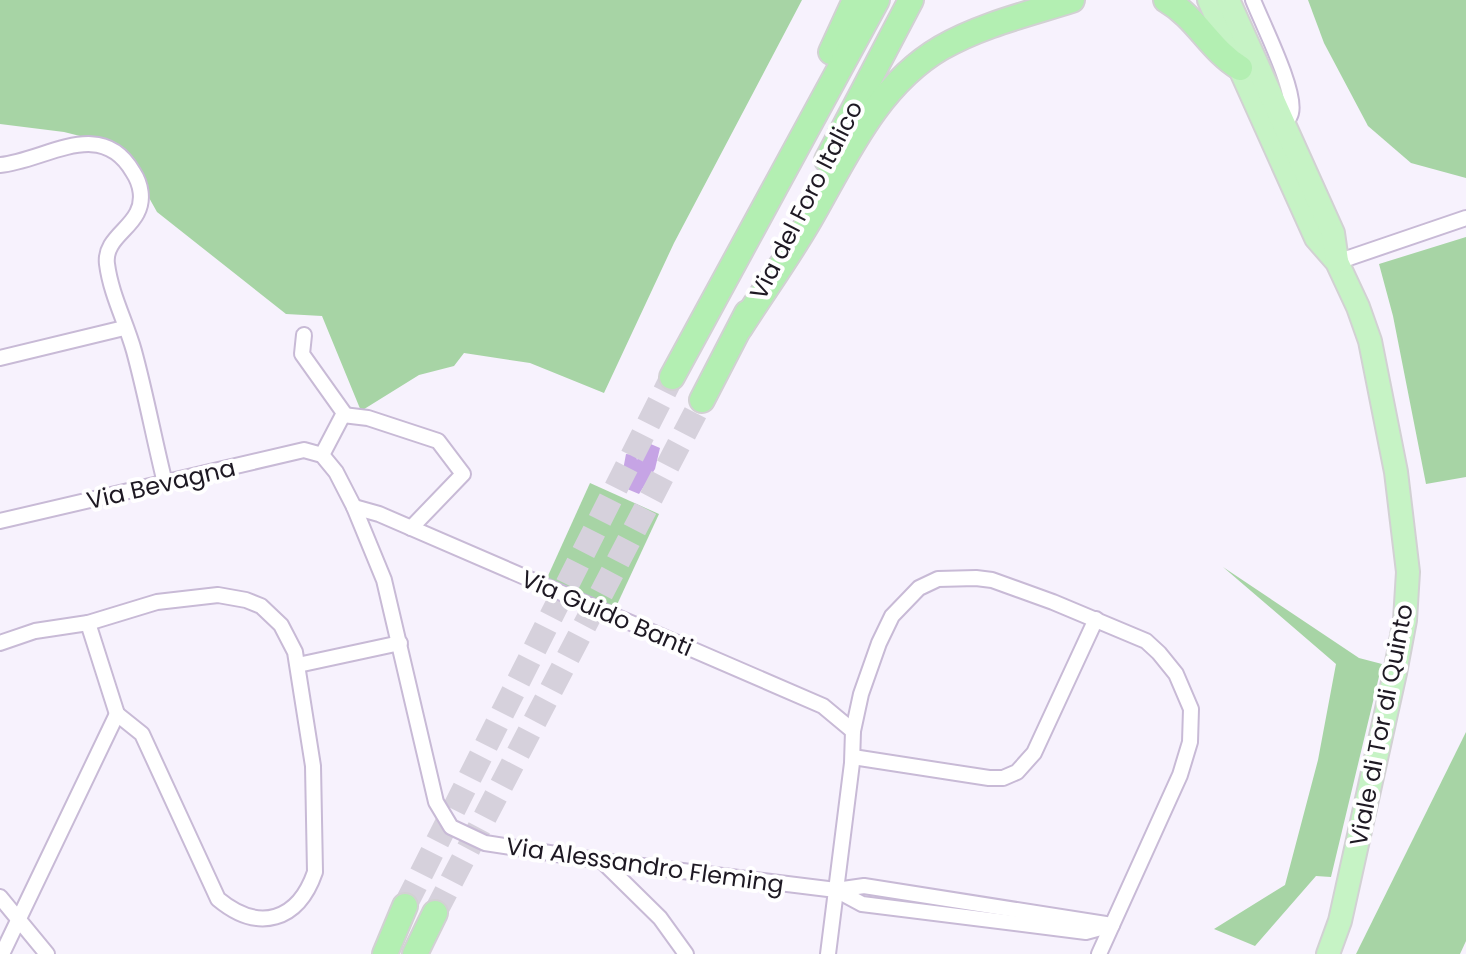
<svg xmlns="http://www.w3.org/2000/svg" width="1466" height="954" font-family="Poppins,sans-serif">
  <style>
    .green { fill: #a7d4a5 }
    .water { fill: #c6a4e5 }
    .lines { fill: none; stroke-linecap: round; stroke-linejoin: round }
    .trunk-tunnel { stroke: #d6d1dc; stroke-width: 24; stroke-dasharray: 24 12; stroke-linecap: butt }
    .minor-casing { stroke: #c8bad6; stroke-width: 18 }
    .primary-casing { stroke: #d2d1d3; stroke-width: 26 }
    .trunk-casing { stroke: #d2d1d3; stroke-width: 28 }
    .minor { stroke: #fff; stroke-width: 14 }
    .primary { stroke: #c6f3c5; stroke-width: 22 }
    .trunk { stroke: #b3efb2; stroke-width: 24 }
    .labels { text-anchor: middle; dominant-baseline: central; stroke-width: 8; stroke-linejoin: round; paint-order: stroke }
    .street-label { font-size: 24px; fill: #1e1923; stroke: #fff }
  </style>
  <rect width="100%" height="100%" fill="#f7f2fd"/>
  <g class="green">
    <path d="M0,0H802L674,243L604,393L530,363L464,353L454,366L419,375L361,411L322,316L286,314L157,212L120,146L64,132L0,124Z"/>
    <path d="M1308,0H1466V178L1411,163L1368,126L1324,43Z"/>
    <path d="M1466,237V477L1426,484L1393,316L1379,264Z"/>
    <path d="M590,483L659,514L615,609L547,578Z"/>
    <path d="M1223,567L1359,658L1382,664L1331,877L1316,876L1255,946L1214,929L1285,885L1318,760L1336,664Z"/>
    <path d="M1466,732V941L1460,954H1356Z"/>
  </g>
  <path class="water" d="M646,442L660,448L655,469L639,494L620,486L626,454L636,455L637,460Z"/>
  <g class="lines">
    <g class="trunk-tunnel">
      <path d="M405,906L672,377"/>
      <path d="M435,913L702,400"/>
    </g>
    <defs>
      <g id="minor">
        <path d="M1253,0C1262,23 1297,92 1291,113C1290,117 1287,121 1285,124"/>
        <path d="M0,165C45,161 101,116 133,172C141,184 144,200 137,213C128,231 104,241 107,264C111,295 126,322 134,351C146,395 154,439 165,483"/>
        <path d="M1337,262L1466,218"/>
        <path d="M304,335L302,354L344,413L322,455"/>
        <path d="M0,358L124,328"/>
        <path d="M343,415L368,418L438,441L463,474L411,528"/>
        <path d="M354,507L379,514L823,706L853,731"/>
        <path d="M0,521L304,450L322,455L336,472L354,507L384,580L436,802L451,827L485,843L602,861L836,890L862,904L1086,932L1112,925"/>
        <path d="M88,623L117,714"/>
        <path d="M0,643L35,631L88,623L157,602L218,595L246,600L261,606L281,625L295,652L313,766L315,872C298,921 259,933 218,899L142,734L117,714"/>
        <path d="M298,665L400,643"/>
        <path d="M853,757L989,778H1003L1017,772L1034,753L1096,619"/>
        <path d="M602,861L660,918L686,954"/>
        <path d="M836,890L864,886L1112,925"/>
        <path d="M0,897L47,954"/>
        <path d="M2,954L117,714"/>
        <path d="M828,954L852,763L853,731L861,694L879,643L892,616L919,588L938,579L976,578L992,580L1053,602L1146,641L1159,653L1176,674L1191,709L1190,742L1180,775L1099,954"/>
      </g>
      <g id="primary">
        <path d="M1209,0L1316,238L1337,262L1358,307L1370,341L1396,472L1408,572L1405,620L1395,673L1340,921L1328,954"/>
        <path d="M1228,0L1333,233L1337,261"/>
      </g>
      <g id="trunk">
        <path d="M1166,0C1197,18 1210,50 1240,68"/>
        <path d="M831,52L855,0"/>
        <path d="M827,160L911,0"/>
        <path d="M740,328C763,292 788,257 809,221C845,159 876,86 941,48C981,25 1028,14 1072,0"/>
        <path d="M672,377L877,0"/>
        <path d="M702,400L747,313"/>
        <path d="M385,954L405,906"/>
        <path d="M415,954L435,913"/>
      </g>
    </defs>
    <use href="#minor" class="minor-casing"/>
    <use href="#primary" class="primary-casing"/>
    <use href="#trunk" class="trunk-casing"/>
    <use href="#minor" class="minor"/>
    <use href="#primary" class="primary"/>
    <use href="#trunk" class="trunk"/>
  </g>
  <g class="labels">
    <g class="street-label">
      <text transform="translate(806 200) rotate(-63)">Via del Foro Italico</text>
      <text transform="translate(161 484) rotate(-13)">Via Bevagna</text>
      <text transform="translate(607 613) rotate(23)">Via Guido Banti</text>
      <text transform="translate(1381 725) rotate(-79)">Viale di Tor di Quinto</text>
      <text transform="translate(645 865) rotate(8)">Via Alessandro Fleming</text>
    </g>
  </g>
</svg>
